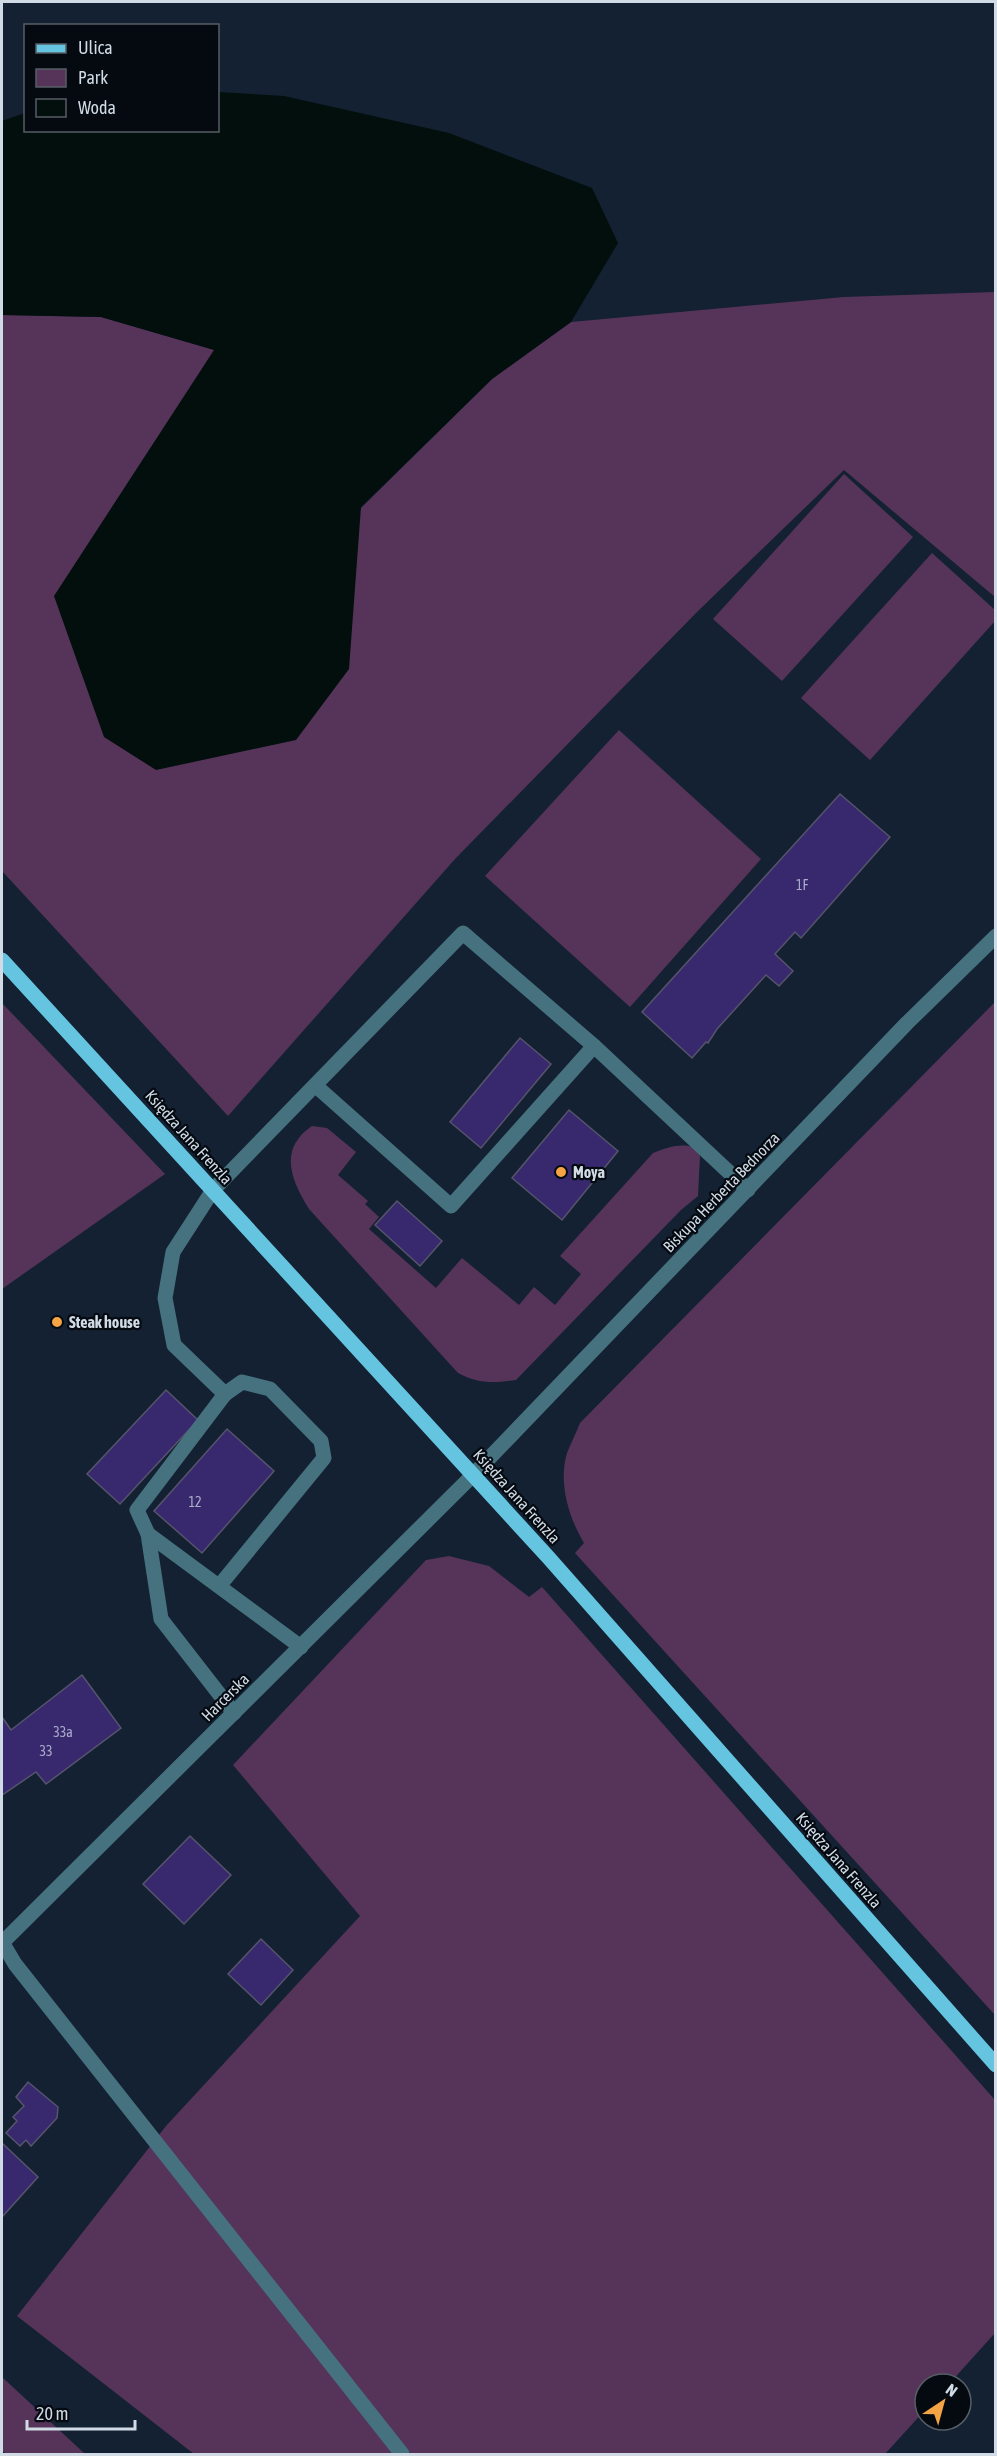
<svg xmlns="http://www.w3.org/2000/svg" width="997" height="2456" font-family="'Asap Condensed',sans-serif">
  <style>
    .green { fill: #56345a }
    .water { fill: #020f0d }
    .building { fill: #38296f; stroke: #56546b; stroke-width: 1.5 }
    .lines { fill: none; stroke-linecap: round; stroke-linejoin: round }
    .minor { stroke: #46717f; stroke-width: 15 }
    .major { stroke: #65c4e0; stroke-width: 15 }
    .poi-dot { fill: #f4a444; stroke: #050a11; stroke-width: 2 }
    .labels { text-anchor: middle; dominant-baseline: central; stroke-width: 4.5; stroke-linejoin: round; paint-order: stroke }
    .number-label { font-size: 14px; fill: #abaec8 }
    .street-label { font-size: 16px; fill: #d1dbe6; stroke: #050a11 }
    .poi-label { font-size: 16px; font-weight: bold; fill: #d1dbe6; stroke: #050a11; text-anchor: start }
  </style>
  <rect width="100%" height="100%" fill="#132132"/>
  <g class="green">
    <path d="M995,292V597L844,470L698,611L455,859L228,1116L2,871V315L101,317L215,350L358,511L492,379L571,322L844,297Z"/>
    <path d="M844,474L913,537L782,681L713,619Z"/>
    <path d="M932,553L995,610V621L870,760L801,698Z"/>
    <path d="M619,730L761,859L630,1007L485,876Z"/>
    <path d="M995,1002V2015L575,1553L584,1543C569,1518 558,1483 567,1453C571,1443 576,1433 580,1423Z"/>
    <path d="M2,1003L165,1174L2,1289Z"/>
    <path d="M312,1126L327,1128L356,1152L338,1175L368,1201L365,1204L379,1217L369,1229L436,1288L462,1258L519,1305L534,1287L555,1305L581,1274L560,1256L653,1153C668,1147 679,1143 695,1147L700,1156L698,1196L681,1210L516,1380C494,1383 478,1384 458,1373L309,1209C291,1180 278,1149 312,1126Z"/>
    <path d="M449,1556L489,1566L529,1597L542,1587L995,2100V2333L949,2384H925V2410L885,2454H194L17,2316L166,2126L360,1916L233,1765L426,1560Z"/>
    <path d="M2,2377L85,2454H7L2,2451Z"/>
  </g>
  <path class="water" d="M218,92L284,96L449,133L592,188L618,243L571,322L492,379L361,507L349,669L296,740L156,770L104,737L54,596L214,350L101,317L2,315V121L25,113L26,130H218Z"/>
  <g class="building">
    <path d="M840,794L890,837L801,938L795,932L775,954L793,971L779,986L766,975L717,1029L708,1043L706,1042L692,1058L642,1012Z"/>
    <path d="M520,1038L551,1064L481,1148L450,1122Z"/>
    <path d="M569,1110L618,1151L562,1220L512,1178Z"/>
    <path d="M397,1201L442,1241L420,1266L375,1225Z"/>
    <path d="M166,1390L198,1420L120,1504L87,1474Z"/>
    <path d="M227,1429L274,1471L202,1553L154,1511Z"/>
    <path d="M82,1675L121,1728L46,1784L36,1772L2,1795V1717L11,1730Z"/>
    <path d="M190,1836L231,1875L184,1924L143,1884Z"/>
    <path d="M261,1939L293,1970L261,2005L228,1974Z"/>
    <path d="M28,2082L58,2107L57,2118L31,2146L26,2140L20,2146L6,2133L17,2121L13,2117L24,2106L16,2097Z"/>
    <path d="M2,2143L38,2177L2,2217Z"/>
  </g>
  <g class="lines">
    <g class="minor">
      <path d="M316,1086L451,1206L594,1046"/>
      <path d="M148,1534L161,1619L234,1713"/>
      <path d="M220,1585L324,1458L321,1441L270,1389L242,1382L225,1394"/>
      <path d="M301,1647L148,1534L137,1510L225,1394L174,1345L165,1298L173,1252L213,1190L463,933L594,1046L748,1190"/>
      <path d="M2,1942L15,1964L402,2454"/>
      <path d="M2,1943L473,1475L907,1023L996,936"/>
    </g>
    <path class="major" d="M2,960L548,1557L996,2065"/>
  </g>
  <g class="poi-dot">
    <circle cx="561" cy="1172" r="6"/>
    <circle cx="57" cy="1322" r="6"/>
  </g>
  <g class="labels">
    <g class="number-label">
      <text x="802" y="885">1F</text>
      <text x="195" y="1502">12</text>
      <text x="63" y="1732">33a</text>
      <text x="46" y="1751">33</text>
    </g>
    <g class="street-label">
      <text transform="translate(189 1137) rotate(48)">Księdza Jana Frenzla</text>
      <text transform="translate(721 1192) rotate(-46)">Biskupa Herberta Bednorza</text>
      <text transform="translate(517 1496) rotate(48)">Księdza Jana Frenzla</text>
      <text transform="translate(225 1697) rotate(-45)">Harcerska</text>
      <text transform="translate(839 1860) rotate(49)">Księdza Jana Frenzla</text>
    </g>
    <g class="poi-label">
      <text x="573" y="1172">Moya</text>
      <text x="69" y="1322">Steak house</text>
    </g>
  </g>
  <rect width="997" height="2456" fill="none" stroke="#d1dbe6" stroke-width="6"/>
  <rect x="24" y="24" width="195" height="108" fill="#050a11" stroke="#575e66" stroke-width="1.5"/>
  <rect x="36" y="44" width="30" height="9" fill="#65c4e0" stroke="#575e66" stroke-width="1.5"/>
  <text x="78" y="54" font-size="18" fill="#d1dbe6">Ulica</text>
  <rect x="36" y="69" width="30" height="18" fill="#56345a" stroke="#575e66" stroke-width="1.5"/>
  <text x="78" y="84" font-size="18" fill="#d1dbe6">Park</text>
  <rect x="36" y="99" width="30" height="18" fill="#020f0d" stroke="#575e66" stroke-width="1.5"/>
  <text x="78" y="114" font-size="18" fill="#d1dbe6">Woda</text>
  <g transform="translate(943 2402) rotate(36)"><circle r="28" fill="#050a11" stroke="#575e66" stroke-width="1.5"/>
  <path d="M0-4.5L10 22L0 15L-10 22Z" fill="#f4a444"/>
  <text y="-9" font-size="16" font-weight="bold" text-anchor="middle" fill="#d1dbe6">N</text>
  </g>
  <path d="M27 2420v9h108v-9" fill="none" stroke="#d1dbe6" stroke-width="3"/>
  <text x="36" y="2420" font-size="18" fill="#d1dbe6" stroke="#050a11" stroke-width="4.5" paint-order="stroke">20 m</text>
</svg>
